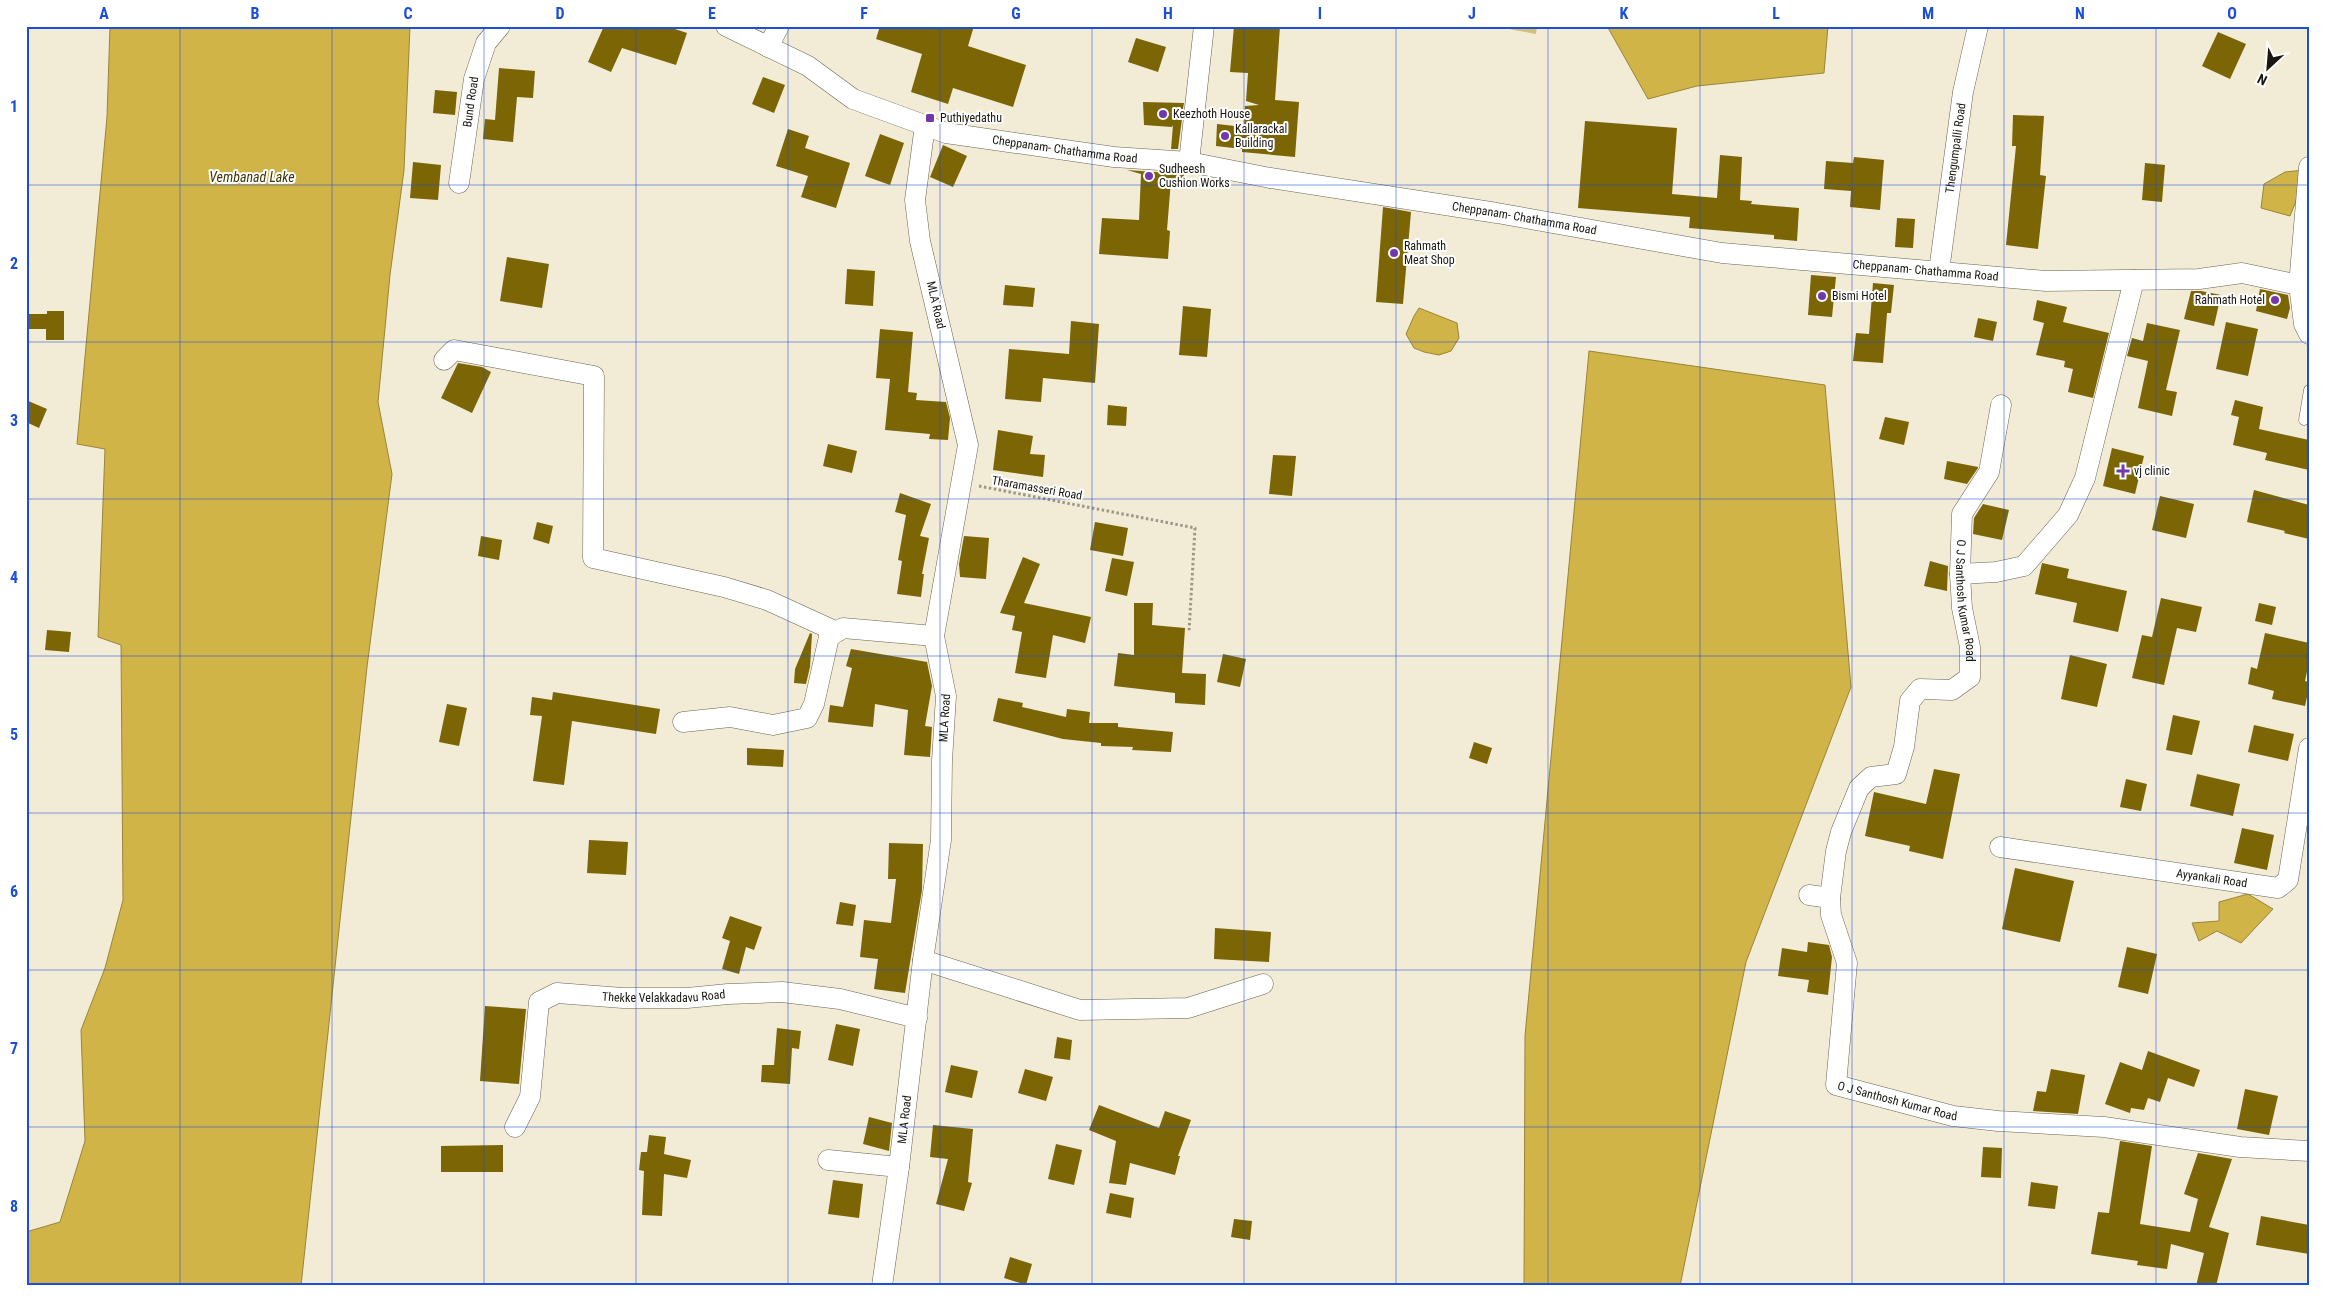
<svg xmlns="http://www.w3.org/2000/svg" width="2335" height="1312" font-family="'Roboto Condensed',sans-serif">
  <style>
    .green { fill: #d5bf73 }
    .water { fill: #d1b448; stroke: #9a8537 }
    .building { fill: #7b6505 }
    .lines { fill: none; stroke-linecap: round; stroke-linejoin: round }
    .lane-casing { stroke: #686352; stroke-width: 11 }
    .street-casing { stroke: #686352; stroke-width: 21 }
    .path { stroke: #9c9888; stroke-width: 3; stroke-dasharray: 2.5 2.5; stroke-linecap: butt }
    .lane { stroke: #fff; stroke-width: 10 }
    .street { stroke: #fff; stroke-width: 20 }
    .grid { fill: none; stroke: #1d4ed8; stroke-width: 1; stroke-opacity: 0.55 }
    .poi-dot { fill: #7337ac; stroke: #fff; stroke-width: 2 }
    .labels { text-anchor: middle; dominant-baseline: central; stroke-width: 4; stroke-linejoin: round; paint-order: stroke }
    .street-label { font-size: 12px; fill: #18160f; stroke: #fff }
    .poi-label { font-size: 12px; fill: #18160f; stroke: #fff; text-anchor: start }
    .water-label { font-size: 14px; font-style: italic; fill: #403404; stroke: #fff }
    .neatline { fill: none; stroke: #1d4ed8; stroke-width: 2 }
    .grid-label { font-size: 16px; text-anchor: middle; font-weight: bold; fill: #1d4ed8 }
  </style>
  <rect width="100%" height="100%" fill="#f2ecd7"/>
  <path class="green" d="M1493,26H1537L1536,34Z"/>
  <g class="water">
    <path d="M110,26H410L404,170L390,275L378,402L392,474L367,667L301,1286H26V1232L60,1222L85,1141L81,1030L105,968L123,900L121,645L98,637L105,449L77,444L107,117Z"/>
    <path d="M1607,26H1828L1824,73L1697,86L1648,99Z"/>
    <path d="M2304,170L2300,191L2290,216L2261,208L2264,184L2285,172Z"/>
    <path d="M1419,308L1457,323L1459,338L1451,351L1439,355L1424,352L1414,348L1406,334L1414,316Z"/>
    <path d="M1589,351L1825,385L1851,687L1746,962L1680,1286H1524L1525,1036Z"/>
    <path d="M2248,894L2273,909L2241,943L2217,931L2199,941L2192,923L2219,921V902Z"/>
  </g>
  <g class="building">
    <path d="M604,26H666L687,33L676,65L622,48L611,72L588,62Z"/>
    <path d="M880,26H974L968,46L1026,65L1013,107L953,88L948,104L911,92L922,54L876,39Z"/>
    <path d="M1234,26H1280L1275,100L1299,102L1295,157L1242,152V149L1216,146L1217,124L1244,127L1245,106L1259,105L1246,101L1248,73L1230,72Z"/>
    <path d="M2218,32L2246,44L2230,79L2202,66Z"/>
    <path d="M1136,38L1166,47L1158,72L1128,62Z"/>
    <path d="M499,68L535,71L533,98L517,97L513,142L483,139L485,119L495,120Z"/>
    <path d="M763,77L785,85L774,113L752,104Z"/>
    <path d="M435,90L457,92L455,115L433,113Z"/>
    <path d="M1143,102L1184,103L1182,114L1179,119H1182L1178,149H1171L1173,125L1172,127L1144,125Z"/>
    <path d="M2013,115L2044,116L2040,175L2046,176L2038,249L2006,245L2016,146H2012Z"/>
    <path d="M1585,121L1677,128L1672,194L1717,198L1720,155L1742,157L1740,200L1752,201L1751,204L1799,208L1797,241L1774,239V235L1689,228L1690,217L1578,208Z"/>
    <path d="M788,129L809,136L805,148L850,163L836,208L801,197L808,176L776,166Z"/>
    <path d="M880,134L904,143L890,185L865,176Z"/>
    <path d="M943,145L967,156L953,187L930,177Z"/>
    <path d="M1854,157L1884,160L1880,210L1850,207L1851,191L1824,189L1826,161L1853,163Z"/>
    <path d="M413,162L441,165L438,200L410,198Z"/>
    <path d="M2145,163L2165,165L2162,202L2142,200Z"/>
    <path d="M1127,170L1184,174L1183,183L1171,180L1167,230L1170,231L1168,259L1099,254L1102,218L1139,220L1141,174Z"/>
    <path d="M1383,207L1411,212L1403,304L1376,302Z"/>
    <path d="M1897,218L1915,219L1913,248L1895,247Z"/>
    <path d="M507,257L549,264L542,308L500,301Z"/>
    <path d="M847,269L875,271L873,306L845,304Z"/>
    <path d="M1811,275L1836,277L1832,317L1808,315Z"/>
    <path d="M1873,283L1894,285L1891,313H1887L1883,363L1853,361L1856,333L1869,334Z"/>
    <path d="M1005,285L1035,288L1033,307L1003,305Z"/>
    <path d="M2260,289L2288,295L2290,308L2287,319L2256,311Z"/>
    <path d="M2191,291H2201L2221,295L2214,326L2184,319Z"/>
    <path d="M2037,300L2067,307L2063,322L2109,333L2093,398L2068,392L2073,369L2064,367L2065,361L2036,355L2044,323L2033,320Z"/>
    <path d="M1183,306L1211,309L1207,357L1179,355Z"/>
    <path d="M47,311H64V340H46V329H27V314H47Z"/>
    <path d="M1978,318L1997,322L1993,341L1974,337Z"/>
    <path d="M1071,321L1099,324L1095,383L1043,378L1041,402L1005,399L1009,349L1069,354Z"/>
    <path d="M2226,322L2258,329L2248,376L2216,369Z"/>
    <path d="M2147,323L2180,330L2166,390L2177,392L2172,416L2138,408L2148,361L2127,356L2132,338L2143,341Z"/>
    <path d="M880,329L913,332L908,392L917,393L916,400L946,402L950,418L948,440L929,439L930,434L885,430L890,379L876,378Z"/>
    <path d="M458,363L482,367L491,372L472,413L441,398Z"/>
    <path d="M26,400L47,409L39,428L26,422Z"/>
    <path d="M2235,400L2263,407L2259,429L2309,440V470L2265,460L2267,453L2233,445L2239,417L2231,415Z"/>
    <path d="M1108,405L1127,407L1126,426L1107,425Z"/>
    <path d="M1885,417L1909,422L1904,445L1879,439Z"/>
    <path d="M998,430L1033,436L1030,454L1045,455L1043,477L993,470Z"/>
    <path d="M828,444L857,451L852,473L823,466Z"/>
    <path d="M2112,448L2144,456L2135,494L2103,486Z"/>
    <path d="M1273,455L1296,456L1292,496L1269,494Z"/>
    <path d="M1947,461L1978,467V468L1967,484L1944,479Z"/>
    <path d="M2254,490L2309,505V539L2284,533L2285,531L2247,522Z"/>
    <path d="M900,493L931,504L920,536L929,538L922,574H924L921,597L897,594L902,561L898,560L906,515L895,512Z"/>
    <path d="M2160,496L2194,504L2186,538L2152,530Z"/>
    <path d="M1983,504L2009,510L2002,540L1973,534L1974,518Z"/>
    <path d="M537,522L553,526L549,544L533,539Z"/>
    <path d="M1095,522L1128,528L1123,556L1090,550Z"/>
    <path d="M481,536L502,540L499,560L478,556Z"/>
    <path d="M964,536L989,538L986,579L960,577L959,564Z"/>
    <path d="M1023,557L1040,564L1024,603L1091,617L1085,643L1053,635L1046,678L1015,673L1022,632L1012,630L1015,616L1000,613Z"/>
    <path d="M1112,558L1134,562L1127,596L1105,591Z"/>
    <path d="M1930,561L1948,566L1947,591L1924,586Z"/>
    <path d="M2042,563L2069,569L2067,578L2127,591L2118,632L2073,622L2077,603L2035,594Z"/>
    <path d="M2161,598L2202,607L2196,632L2177,628L2164,685L2132,678L2142,635L2152,637Z"/>
    <path d="M1134,603H1153L1152,625L1185,628L1182,673L1206,674L1205,705L1175,703V693L1114,686L1118,653L1134,655Z"/>
    <path d="M2259,603L2276,607L2272,625L2255,621Z"/>
    <path d="M47,630L71,632L69,652L45,650Z"/>
    <path d="M810,633L812,634L810,667L806,684L794,683L795,669Z"/>
    <path d="M2265,633L2309,643V662L2305,681L2309,682V688L2305,706L2272,699L2274,691L2248,684L2251,667L2257,669Z"/>
    <path d="M851,649L927,662L932,686L925,726L932,727L930,757L904,755L908,710L875,704L873,727L828,722L830,705L843,707L852,668L846,666Z"/>
    <path d="M1223,654L1246,659L1240,687L1217,682Z"/>
    <path d="M2070,655L2107,664L2097,707L2061,699Z"/>
    <path d="M553,692L660,709L656,734L572,721L564,785L533,781L542,716L530,715L532,697L552,700Z"/>
    <path d="M998,698L1023,703L1022,707L1066,717L1067,709L1090,712L1089,723H1118V727L1173,732L1171,752L1132,750L1133,747L1101,746V743L1063,739L993,721Z"/>
    <path d="M447,704L467,708L459,746L439,742Z"/>
    <path d="M2173,715L2200,721L2192,755L2166,750Z"/>
    <path d="M2254,725L2294,734L2288,761L2248,752Z"/>
    <path d="M1474,742L1492,748L1487,764L1469,758Z"/>
    <path d="M747,748L784,750L783,767L747,765Z"/>
    <path d="M1934,769L1960,774L1943,859L1909,851L1910,846L1865,836L1874,792L1926,804Z"/>
    <path d="M2197,774L2240,784L2233,816L2190,806Z"/>
    <path d="M2126,779L2147,784L2141,811L2120,807Z"/>
    <path d="M2242,828L2274,835L2267,870L2234,863Z"/>
    <path d="M589,840L628,842L626,875L587,873Z"/>
    <path d="M889,843L923,844L922,890L905,993L874,989L878,959L860,957L864,920L891,923L896,879H888Z"/>
    <path d="M2015,868L2074,881L2060,942L2002,929Z"/>
    <path d="M840,902L856,905L853,926L836,924Z"/>
    <path d="M730,916L762,927L754,950L746,947L739,974L722,969L730,941L722,938Z"/>
    <path d="M1215,928L1271,932L1269,962L1214,959Z"/>
    <path d="M1808,942L1829,945L1832,957L1828,995L1807,992L1809,980L1778,976L1782,948L1807,952Z"/>
    <path d="M2127,947L2157,954L2148,994L2118,987Z"/>
    <path d="M485,1006L526,1009L519,1084L480,1081Z"/>
    <path d="M836,1024L860,1029L853,1066L828,1060Z"/>
    <path d="M777,1028L801,1031L799,1049L792,1048L790,1084L761,1082L762,1065H774Z"/>
    <path d="M1057,1037L1072,1040L1070,1060L1054,1058Z"/>
    <path d="M2148,1051L2200,1070L2194,1087L2168,1078L2160,1102L2148,1098L2144,1110L2131,1108L2130,1113L2105,1104L2120,1062L2142,1070Z"/>
    <path d="M951,1065L978,1071L972,1098L945,1092Z"/>
    <path d="M1025,1069L1053,1077L1046,1101L1018,1093Z"/>
    <path d="M2051,1069L2085,1075L2078,1114L2033,1111L2037,1091L2046,1092Z"/>
    <path d="M2245,1089L2278,1096L2269,1135L2237,1129Z"/>
    <path d="M1099,1105L1159,1128L1165,1111L1191,1120L1178,1156H1180L1175,1175L1130,1163L1126,1185L1109,1183L1116,1141L1089,1130Z"/>
    <path d="M869,1117L892,1123L889,1151L863,1144Z"/>
    <path d="M933,1125L973,1129L968,1182L972,1183L964,1211L936,1204L948,1159L930,1157Z"/>
    <path d="M649,1135L666,1137L664,1154L691,1160L687,1178L664,1174L662,1216L642,1215L644,1171L639,1170L641,1152H647Z"/>
    <path d="M2120,1141L2152,1146L2140,1224L2190,1232L2198,1199L2184,1194L2198,1153L2232,1159L2209,1227L2229,1233L2216,1286H2196L2204,1253L2171,1244L2167,1269L2137,1265L2138,1261L2091,1254L2098,1212L2109,1213Z"/>
    <path d="M1056,1144L1082,1150L1074,1185L1048,1179Z"/>
    <path d="M503,1145V1172H441V1146Z"/>
    <path d="M1983,1147L2002,1148L2001,1178L1981,1177Z"/>
    <path d="M833,1180L863,1184L859,1218L828,1214Z"/>
    <path d="M2031,1182L2058,1186L2055,1209L2028,1206Z"/>
    <path d="M1110,1193L1134,1198L1131,1218L1106,1213Z"/>
    <path d="M2261,1216L2309,1225V1254L2256,1245Z"/>
    <path d="M1234,1219L1252,1221L1250,1240L1231,1237Z"/>
    <path d="M1010,1257L1032,1264L1026,1285L1004,1278Z"/>
  </g>
  <g class="lines">
    <defs>
      <path id="lane" d="M2304,420L2309,390"/>
      <g id="street">
        <path id="s1" d="M726,26L808,66L853,99L946,133L1114,157L1189,162L1270,178L1497,213L1722,253L2046,281L2199,279L2242,273L2299,285L2304,324L2309,334"/>
        <path d="M768,47L779,26"/>
        <path d="M1189,162L1204,26"/>
        <path id="s2" d="M459,183L474,79L486,43L500,26"/>
        <path id="s3" d="M1939,271L1963,92L1978,26"/>
        <path d="M2299,285L2309,167"/>
        <path d="M444,360L454,350L594,376L593,558L724,587L767,600L837,632"/>
        <path id="s4" d="M2001,405L1989,472L1962,514L1960,574L1962,608L1970,647V677L1952,690L1920,689L1910,701L1904,747L1896,774L1871,777L1859,788L1841,832L1836,851L1830,898L1831,915L1847,963L1836,1085L1953,1116L1998,1121L2104,1127L2240,1147L2309,1151"/>
        <path d="M1960,574L1996,572L2024,566L2068,515L2085,478L2134,280"/>
        <path d="M683,722L730,717L773,725L807,718L814,704L829,637L843,628L934,636"/>
        <path id="s5" d="M2000,847L2278,888L2288,880L2309,748"/>
        <path d="M1809,895L1830,898"/>
        <path d="M923,960L1080,1010L1188,1008L1263,984"/>
        <path id="s6" d="M515,1127L530,1097L539,1002L557,993L623,998H687L728,994L782,992L840,999L917,1018"/>
        <path d="M828,1160L899,1167"/>
        <path id="s7" d="M882,1286L899,1167L923,960L941,840L942,761L946,696L934,636L968,445L920,241L915,200L925,125"/>
      </g>
    </defs>
    <use href="#lane" class="lane-casing"/>
    <use href="#street" class="street-casing"/>
    <path class="path" d="M979,486L1195,528L1189,632"/>
    <use href="#lane" class="lane"/>
    <use href="#street" class="street"/>
  </g>
  <path class="grid" d="M180,26V1286M332,26V1286M484,26V1286M636,26V1286M788,26V1286M940,26V1286M1092,26V1286M1244,26V1286M1396,26V1286M1548,26V1286M1700,26V1286M1852,26V1286M2004,26V1286M2156,26V1286M26,185H2309M26,342H2309M26,499H2309M26,656H2309M26,813H2309M26,970H2309M26,1127H2309"/>
  <g class="poi-dot">
    <circle cx="1163" cy="114" r="5"/>
    <rect x="925" y="113" width="10" height="10" rx="2.5"/>
    <circle cx="1225" cy="136" r="5"/>
    <circle cx="1149" cy="176" r="5"/>
    <circle cx="1394" cy="253" r="5"/>
    <circle cx="1822" cy="296" r="5"/>
    <circle cx="2275" cy="300" r="5"/>
    <path d="M2120.5 463.5h5v5h5v5h-5v5h-5v-5h-5v-5h5z"/>
  </g>
  <g class="labels">
    <g class="street-label">
      <text stroke="none"><textPath href="#s2" startOffset="82">Bund Road</textPath></text>
      <text stroke="none"><textPath href="#s3" startOffset="124">Thengumpalli Road</textPath></text>
      <text stroke="none"><textPath href="#s1" startOffset="366">Cheppanam- Chathamma Road</textPath></text>
      <text stroke="none"><textPath href="#s1" startOffset="831">Cheppanam- Chathamma Road</textPath></text>
      <text stroke="none"><textPath href="#s1" startOffset="1236">Cheppanam- Chathamma Road</textPath></text>
      <text transform="translate(936 305) rotate(77)">MLA Road</text>
      <text transform="translate(1037 488) rotate(10)">Tharamasseri Road</text>
      <text stroke="none"><textPath href="#s4" startOffset="205">O J Santhosh Kumar Road</textPath></text>
      <text stroke="none"><textPath href="#s7" startOffset="572">MLA Road</textPath></text>
      <text stroke="none"><textPath href="#s5" startOffset="214">Ayyankali Road</textPath></text>
      <text stroke="none"><textPath href="#s6" startOffset="256">Thekke Velakkadavu Road</textPath></text>
      <text stroke="none"><textPath href="#s4" startOffset="836">O J Santhosh Kumar Road</textPath></text>
      <text stroke="none"><textPath href="#s7" startOffset="168">MLA Road</textPath></text>
    </g>
    <g class="poi-label">
      <text x="1173" y="114">Keezhoth House</text>
      <text x="940" y="118">Puthiyedathu</text>
      <text x="1235" y="129">Kallarackal<tspan x="1235" dy="14">Building</tspan></text>
      <text x="1159" y="169">Sudheesh<tspan x="1159" dy="14">Cushion Works</tspan></text>
      <text x="1404" y="246">Rahmath<tspan x="1404" dy="14">Meat Shop</tspan></text>
      <text x="1832" y="296">Bismi Hotel</text>
      <text x="2265" y="300" text-anchor="end">Rahmath Hotel</text>
      <text x="2134" y="471">vj clinic</text>
    </g>
    <g class="water-label">
      <text x="252" y="177">Vembanad Lake</text>
    </g>
  </g>
  <rect width="2335" height="1312" fill="none" stroke="#ffffff" stroke-width="55"/>
  <g transform="translate(2268 68) rotate(206)" stroke="#ffffff" stroke-width="4" paint-order="stroke">
  <path d="M0-4L9 19L0 12L-9 19Z" fill="#18160f"/>
  <text y="-8" font-size="14" font-weight="bold" text-anchor="middle" fill="#18160f">N</text>
  </g>
  <rect x="28" y="28" width="2280" height="1256" class="neatline"/>
  <g class="grid-label">
    <text x="104" y="19">A</text>
    <text x="255" y="19">B</text>
    <text x="408" y="19">C</text>
    <text x="560" y="19">D</text>
    <text x="712" y="19">E</text>
    <text x="864" y="19">F</text>
    <text x="1016" y="19">G</text>
    <text x="1168" y="19">H</text>
    <text x="1320" y="19">I</text>
    <text x="1472" y="19">J</text>
    <text x="1624" y="19">K</text>
    <text x="1776" y="19">L</text>
    <text x="1928" y="19">M</text>
    <text x="2080" y="19">N</text>
    <text x="2232" y="19">O</text>
    <text x="14" y="112">1</text>
    <text x="14" y="269">2</text>
    <text x="14" y="426">3</text>
    <text x="14" y="583">4</text>
    <text x="14" y="740">5</text>
    <text x="14" y="897">6</text>
    <text x="14" y="1054">7</text>
    <text x="14" y="1212">8</text>
  </g>
</svg>
